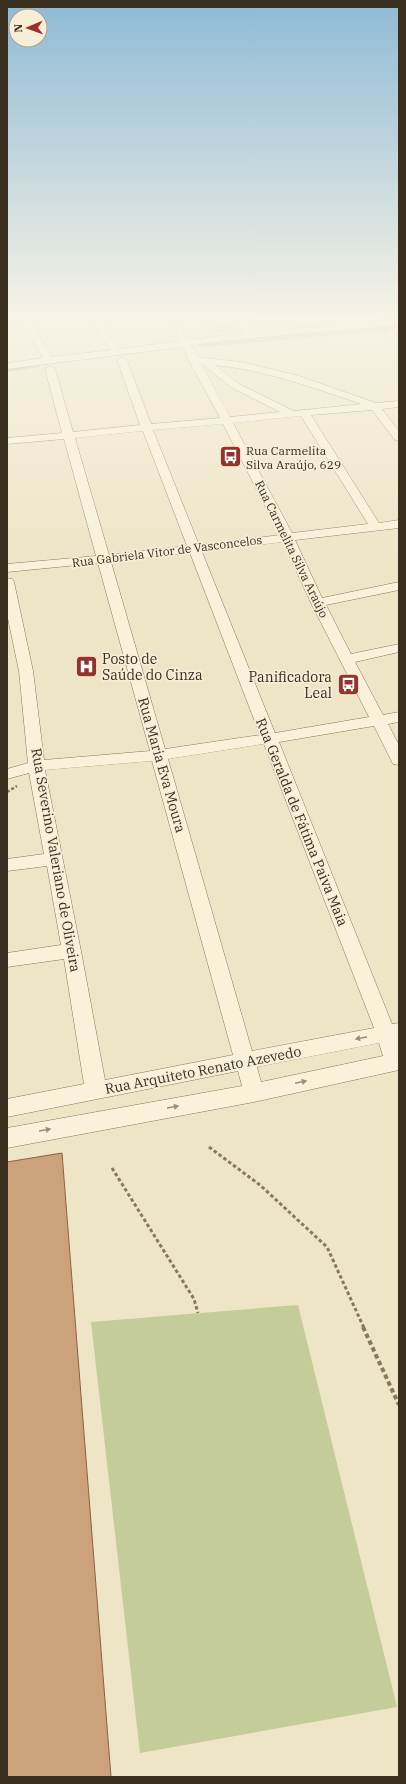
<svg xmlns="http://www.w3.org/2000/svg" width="406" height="1784" font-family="'IBM Plex Serif',serif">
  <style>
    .green { fill: #c4cd9a }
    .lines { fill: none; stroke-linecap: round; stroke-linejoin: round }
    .canal { fill: #a7c2bb; fill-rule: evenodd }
    .building { fill: #cca27c; stroke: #896242 }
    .minor-casing { stroke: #8a775c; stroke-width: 1 }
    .path-far2 { stroke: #8a775c; stroke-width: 2.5; stroke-dasharray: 3 2; stroke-linecap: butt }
    .path-far1 { stroke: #8a775c; stroke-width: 3; stroke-dasharray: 3.5 2.5; stroke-linecap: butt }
    .path { stroke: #8a775c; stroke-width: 4; stroke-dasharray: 4.5 3; stroke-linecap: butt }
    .minor { fill: #f9f1d9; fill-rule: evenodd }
    .oneway { fill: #9a907c }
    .labels { text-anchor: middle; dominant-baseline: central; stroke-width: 3.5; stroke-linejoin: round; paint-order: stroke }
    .far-poi-label { font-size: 12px; fill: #3a2e1f; stroke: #f6eed6; text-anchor: start }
    .far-street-label { font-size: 12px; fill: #3a2e1f; stroke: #f6eed6 }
    .poi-label { font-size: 14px; fill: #3a2e1f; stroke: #f6eed6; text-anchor: start }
    .street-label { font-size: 14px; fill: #3a2e1f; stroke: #f6eed6 }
  </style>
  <rect width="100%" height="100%" fill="#eee4c6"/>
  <g class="green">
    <path d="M227,318L236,331L213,333L203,319Z"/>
    <path d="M298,1305L397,1707L140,1753L91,1322Z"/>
  </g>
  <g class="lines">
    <g class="canal">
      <path d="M399,324V330L203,347L198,344L203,341Z"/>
      <path d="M35,362L40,365L38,367L7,372V366Z"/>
    </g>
  </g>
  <path class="building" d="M62,1153L111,1777H7V1162Z"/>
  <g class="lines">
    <defs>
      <g id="minor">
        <path d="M7,318H38L37,320L31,321L52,357L111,350L89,318H97L120,349L180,341L169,318H177L189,340L246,333L237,318H245L255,332L399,319V325L252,338L192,345L198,357L241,362L296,375L376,403L399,401V407L382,409L399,431V441L395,440L372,410L311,415L379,523L399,520V528L295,540L322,598L399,582V590L326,605L351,654L399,644V652L355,662L383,715L399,712V722L388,724L399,745V765L393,764L374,726L279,742L392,1024L399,1023V1070L254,1102L7,1148V1128L242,1086L238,1071L7,1117V1099L84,1084L64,959L7,967V953L61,945L47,866L7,871V859L44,854L29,773L7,779V769L28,763L19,671L7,614V578L12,579L14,582L33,671L44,760L150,751L98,563L7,572V564L96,556L64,439L7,444V438L62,433L45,369L50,366L55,369L73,432L140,425L117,360L122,357L127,360L151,424L220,418L188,359L183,347L7,369V363L43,358L22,322L7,324ZM201,363L232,388L280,412L230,417ZM215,365C267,371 312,387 361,404L294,411L239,384ZM301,416L368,524L292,533L233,423ZM223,424L280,535L199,545L153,430ZM143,431L187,546L109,555L75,438ZM283,542L311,603L369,717L275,733L202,552ZM190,553L260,735L165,749L111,562ZM264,744L374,1028L252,1051L168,759ZM152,761L233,1055L105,1080L81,951L45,770ZM379,1043L383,1056L261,1082L257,1067Z"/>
        <path d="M399,326V332L395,334L399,339V348L396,347L385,333Z"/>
      </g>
    </defs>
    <use href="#minor" class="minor-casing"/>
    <path class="path-far2" d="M7,792L17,786"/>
    <g class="path-far1">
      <path d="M209,1147L260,1185L327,1247L364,1328"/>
      <path d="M112,1168L194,1299L198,1313"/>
    </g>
    <path class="path" d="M363,1327L399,1405"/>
    <use href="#minor" class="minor"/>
  </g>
  <defs><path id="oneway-solid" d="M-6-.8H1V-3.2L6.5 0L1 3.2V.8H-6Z"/></defs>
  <g class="oneway">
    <use href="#oneway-solid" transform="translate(361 1038) rotate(169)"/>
    <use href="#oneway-solid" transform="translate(301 1082) rotate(-12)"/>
    <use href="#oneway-solid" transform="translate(173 1107) rotate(-10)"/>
    <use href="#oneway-solid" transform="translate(45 1130) rotate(-10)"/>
  </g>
  <linearGradient id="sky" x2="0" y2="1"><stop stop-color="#8ebad6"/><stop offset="0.56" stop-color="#f7f3e5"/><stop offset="1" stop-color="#f7f3e5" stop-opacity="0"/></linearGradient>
  <rect width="406" height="567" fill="url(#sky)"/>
  <defs>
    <symbol id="bus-square" viewBox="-11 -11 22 22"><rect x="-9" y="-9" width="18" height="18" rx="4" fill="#98312c" stroke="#f6eed6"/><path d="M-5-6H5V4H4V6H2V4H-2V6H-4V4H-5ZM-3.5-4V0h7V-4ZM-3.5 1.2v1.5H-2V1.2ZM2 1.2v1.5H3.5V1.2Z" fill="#fff"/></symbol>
    <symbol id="hospital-square" viewBox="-11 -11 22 22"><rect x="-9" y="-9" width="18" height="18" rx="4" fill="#98312c" stroke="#f6eed6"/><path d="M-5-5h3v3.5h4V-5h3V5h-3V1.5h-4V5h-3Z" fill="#fff"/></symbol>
  </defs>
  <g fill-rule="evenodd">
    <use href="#bus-square" x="218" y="444" width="25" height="25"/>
    <use href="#hospital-square" x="74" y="654" width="25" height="25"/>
    <use href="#bus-square" x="336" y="672" width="25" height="25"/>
  </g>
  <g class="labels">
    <g class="far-poi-label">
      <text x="246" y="450">Rua Carmelita<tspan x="246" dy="14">Silva Araújo, 629</tspan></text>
    </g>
    <g class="far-street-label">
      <text transform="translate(292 549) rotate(64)">Rua Carmelita Silva Araújo</text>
      <text transform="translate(167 551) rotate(-7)">Rua Gabriela Vitor de Vasconcelos</text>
    </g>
    <g class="poi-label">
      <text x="102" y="659">Posto de<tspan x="102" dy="16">Saúde do Cinza</tspan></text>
      <text x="332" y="677" text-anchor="end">Panificadora<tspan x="332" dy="16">Leal</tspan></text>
    </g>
    <g class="street-label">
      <text transform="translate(162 765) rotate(74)">Rua Maria Eva Moura</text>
      <text transform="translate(302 822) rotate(68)">Rua Geralda de Fátima Paiva Maia</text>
      <text transform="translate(56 860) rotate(80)">Rua Severino Valeriano de Oliveira</text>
      <text transform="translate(203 1070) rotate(-11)">Rua Arquiteto Renato Azevedo</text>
    </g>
  </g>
  <rect width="406" height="1784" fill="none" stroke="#3a2e1f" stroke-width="16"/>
  <g transform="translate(28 28) rotate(268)"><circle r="19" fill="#f6eed6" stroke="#aba18d"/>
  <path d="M0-3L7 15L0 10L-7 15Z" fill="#98312c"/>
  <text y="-6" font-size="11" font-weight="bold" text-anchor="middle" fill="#3a2e1f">N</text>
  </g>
</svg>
